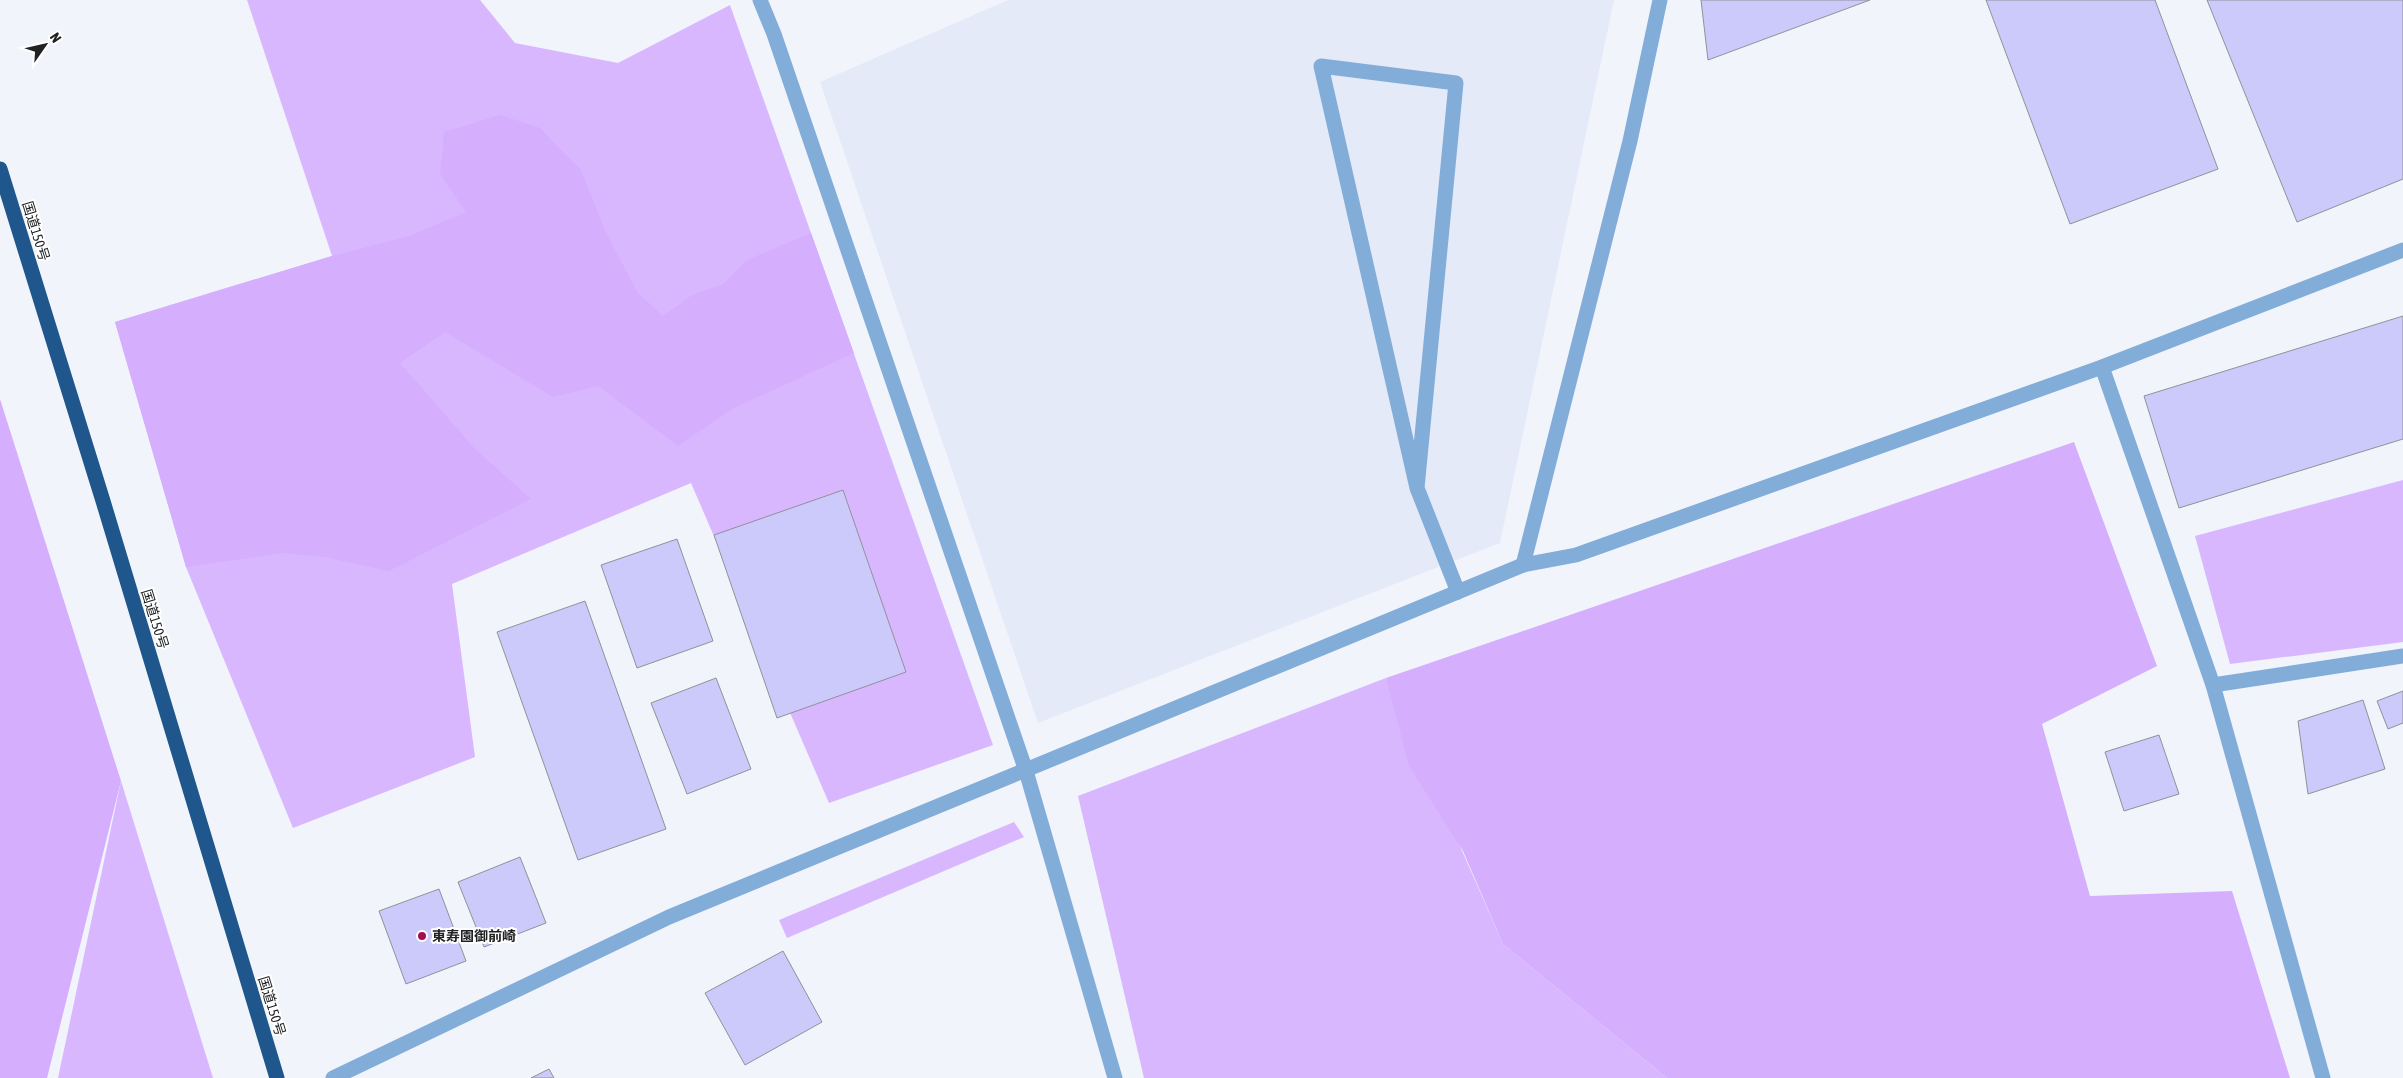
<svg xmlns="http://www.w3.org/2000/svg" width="2403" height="1078" font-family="'Asap Condensed','Noto Sans JP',sans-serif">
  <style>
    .built { fill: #e5eaf8 }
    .green { fill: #d9b7fe }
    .forest { fill: #d5aefd }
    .building { fill: #ccc9fb; stroke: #919198 }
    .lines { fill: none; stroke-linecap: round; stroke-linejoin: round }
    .minor { stroke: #83add9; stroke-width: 15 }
    .highway { stroke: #1f578c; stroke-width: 15 }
    .poi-dot { fill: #a30f52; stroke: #fff; stroke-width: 2 }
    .labels { text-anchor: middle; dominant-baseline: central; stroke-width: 4; stroke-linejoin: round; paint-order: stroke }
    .street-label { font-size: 14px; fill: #202123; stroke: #fff }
    .poi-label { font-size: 14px; font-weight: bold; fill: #202123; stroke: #fff; text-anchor: start }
  </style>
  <rect width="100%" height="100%" fill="#f1f4fb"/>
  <path class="built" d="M1008,0H1614L1500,543L1038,723L820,82Z"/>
  <g class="green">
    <path d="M247,0H480L515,43L618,63L730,5L993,745L829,803L691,483L452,584L475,757L293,828L186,567L115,322L332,256Z"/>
    <path d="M2403,480V642L2230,664L2195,536Z"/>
    <path d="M1386,678L1503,944L1667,1078H1144L1078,796Z"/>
    <path d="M121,781L213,1078H58Z"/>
    <path d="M1014,822L1024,837L787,938L779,920Z"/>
  </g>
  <g class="forest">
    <path d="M500,115L540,128L581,170L607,235L638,293L663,316L692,295L723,284L747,260L811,233L854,353L734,408L678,446L598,386L553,397L445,332L400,363L475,449L531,499L389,571L324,557L283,553L186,567L115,322L332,256L409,236L466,212L440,174L444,132Z"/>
    <path d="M0,399L121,781L47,1078H0Z"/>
    <path d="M2074,442L2157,666L2042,724L2090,896L2232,891L2290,1078H1667L1503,944L1463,851L1409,766L1386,678Z"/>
  </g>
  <g class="building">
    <path d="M1701,0H1870L1708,60Z"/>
    <path d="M1986,0H2155L2218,169L2070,224Z"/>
    <path d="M2207,0H2403V179L2297,222Z"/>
    <path d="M2403,316V439L2179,508L2144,396Z"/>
    <path d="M843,490L906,672L777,718L714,535Z"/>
    <path d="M677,539L713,641L637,668L601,565Z"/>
    <path d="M585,601L666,829L578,860L497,632Z"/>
    <path d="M716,678L751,769L687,794L651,703Z"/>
    <path d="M2403,691V723L2388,729L2377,701Z"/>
    <path d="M2363,700L2385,769L2308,794L2298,721Z"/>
    <path d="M2159,735L2179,794L2124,811L2105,752Z"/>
    <path d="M520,857L546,923L484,947L458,882Z"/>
    <path d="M439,889L466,961L406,984L379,911Z"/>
    <path d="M783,951L822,1022L745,1065L705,993Z"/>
    <path d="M549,1069L554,1078H531Z"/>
  </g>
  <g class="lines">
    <g class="minor">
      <path d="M760,0L774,34L1026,771L1115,1078"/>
      <path d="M2102,367L2213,685L2323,1078"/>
      <path d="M1417,488L1321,66L1456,83L1417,488L1458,592"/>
      <path d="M1523,565L1630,141L1660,0"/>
      <path d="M2213,685L2403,656"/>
      <path d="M333,1078L669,917L1523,565L1576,555L2102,367L2403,250"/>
    </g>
    <path class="highway" d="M0,169L103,501L277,1078"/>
  </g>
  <circle class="poi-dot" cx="422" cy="936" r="5"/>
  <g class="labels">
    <g class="street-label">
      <text transform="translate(36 231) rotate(73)">国道150号</text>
      <text transform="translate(155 619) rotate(73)">国道150号</text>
      <text transform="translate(272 1006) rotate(73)">国道150号</text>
    </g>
    <g class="poi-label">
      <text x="432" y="936">東寿園御前崎</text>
    </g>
  </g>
  <g transform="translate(45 45) rotate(56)" stroke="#ffffff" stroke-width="4" paint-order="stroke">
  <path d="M0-4L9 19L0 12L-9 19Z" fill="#202123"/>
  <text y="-8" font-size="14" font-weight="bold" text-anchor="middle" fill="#202123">N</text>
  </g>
</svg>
